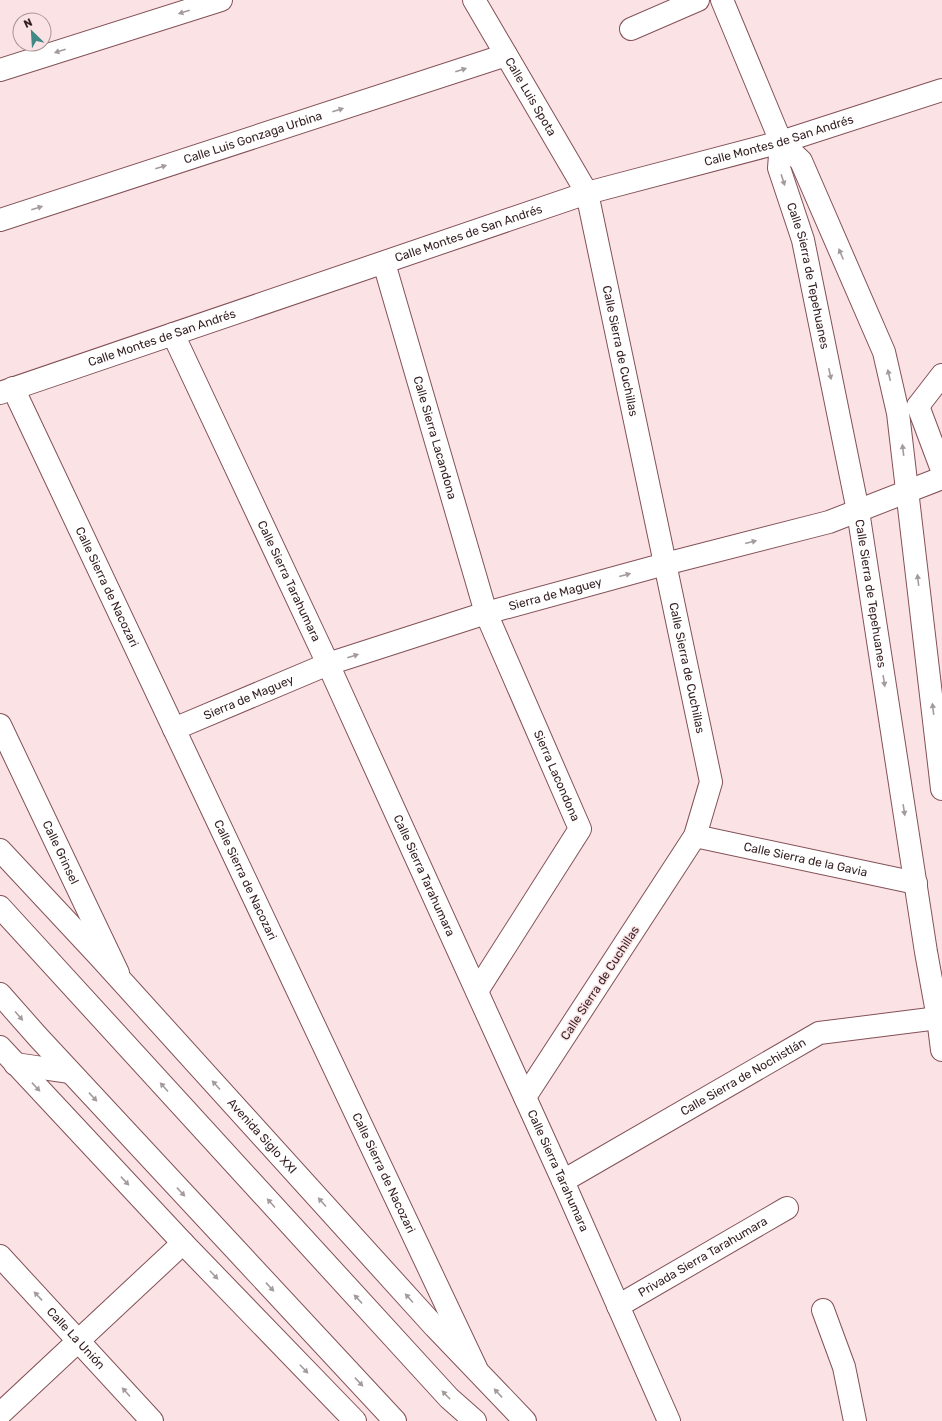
<svg xmlns="http://www.w3.org/2000/svg" width="942" height="1421" font-family="Rubik,sans-serif">
  <style>
    .lines { fill: none; stroke-linecap: round; stroke-linejoin: round }
    .street-casing { stroke: #835157; stroke-width: 24 }
    .secondary-casing { stroke: #835157; stroke-width: 24 }
    .highway-casing { stroke: #835157; stroke-width: 24 }
    .street { stroke: #fff; stroke-width: 22 }
    .secondary { stroke: #fff; stroke-width: 22 }
    .highway { stroke: #fff; stroke-width: 22 }
    .oneway { fill: #a39a9b }
    .labels { text-anchor: middle; dominant-baseline: central; stroke-width: 3; stroke-linejoin: round; paint-order: stroke }
    .street-label { font-size: 12px; fill: #331e20; stroke: #fbe3e5 }
  </style>
  <rect width="100%" height="100%" fill="#fbe3e5"/>
  <g class="lines">
    <defs>
      <g id="street">
        <path id="s1" d="M474,0L587,193L711,782L695,836L525,1097"/>
        <path d="M722,0L781,142L801,161L884,352L898,413L942,789"/>
        <path d="M631,29L698,0"/>
        <path d="M0,70L221,0"/>
        <path id="s2" d="M781,142L779,168L803,240L858,511L926,952L938,1018L942,1050"/>
        <path id="s3" d="M0,220L506,55"/>
        <path id="s4" d="M384,263L486,613L580,829L477,991"/>
        <path id="s5" d="M173,334L328,664L563,1181L669,1421"/>
        <path id="s6" d="M13,388L476,1368"/>
        <path id="s7" d="M0,393L587,193L781,142L942,90"/>
        <path d="M918,406L942,470"/>
        <path d="M918,406L942,375"/>
        <path id="s8" d="M0,725L118,973"/>
        <path id="s9" d="M174,729L328,664L486,613L665,564L829,522L942,478"/>
        <path id="s10" d="M695,836L916,883"/>
        <path id="s11" d="M563,1181L819,1033L938,1018"/>
        <path id="s12" d="M0,1256L152,1421"/>
        <path id="s13" d="M618,1306L787,1208"/>
        <path d="M823,1310L844,1367L855,1421"/>
        <path d="M0,1414L183,1243"/>
      </g>
      <g id="secondary">
        <path id="s14" d="M0,850L99,956L435,1327L525,1421"/>
        <path d="M0,1047L183,1243L355,1421"/>
      </g>
      <g id="highway">
        <path d="M0,907L449,1398L475,1421"/>
        <path d="M0,994L38,1037L395,1421"/>
        <path d="M15,1064L70,1072"/>
      </g>
    </defs>
    <use href="#street" class="street-casing"/>
    <use href="#secondary" class="secondary-casing"/>
    <use href="#highway" class="highway-casing"/>
    <use href="#street" class="street"/>
    <use href="#secondary" class="secondary"/>
    <use href="#highway" class="highway"/>
  </g>
  <defs><path id="oneway-solid" d="M-6-.8H1V-3.2L6.5 0L1 3.2V.8H-6Z"/></defs>
  <g class="oneway">
    <use href="#oneway-solid" transform="translate(184 12) rotate(162)"/>
    <use href="#oneway-solid" transform="translate(60 51) rotate(162)"/>
    <use href="#oneway-solid" transform="translate(461 70) rotate(-18)"/>
    <use href="#oneway-solid" transform="translate(338 110) rotate(-18)"/>
    <use href="#oneway-solid" transform="translate(161 167) rotate(-18)"/>
    <use href="#oneway-solid" transform="translate(783 180) rotate(72)"/>
    <use href="#oneway-solid" transform="translate(37 208) rotate(-18)"/>
    <use href="#oneway-solid" transform="translate(841 254) rotate(-113)"/>
    <use href="#oneway-solid" transform="translate(830 374) rotate(78)"/>
    <use href="#oneway-solid" transform="translate(889 375) rotate(-103)"/>
    <use href="#oneway-solid" transform="translate(903 450) rotate(-97)"/>
    <use href="#oneway-solid" transform="translate(751 542) rotate(-14)"/>
    <use href="#oneway-solid" transform="translate(625 575) rotate(-15)"/>
    <use href="#oneway-solid" transform="translate(918 580) rotate(-97)"/>
    <use href="#oneway-solid" transform="translate(353 656) rotate(-18)"/>
    <use href="#oneway-solid" transform="translate(884 681) rotate(81)"/>
    <use href="#oneway-solid" transform="translate(933 709) rotate(-97)"/>
    <use href="#oneway-solid" transform="translate(904 810) rotate(81)"/>
    <use href="#oneway-solid" transform="translate(19 1016) rotate(49)"/>
    <use href="#oneway-solid" transform="translate(216 1085) rotate(-132)"/>
    <use href="#oneway-solid" transform="translate(36 1087) rotate(47)"/>
    <use href="#oneway-solid" transform="translate(164 1087) rotate(-132)"/>
    <use href="#oneway-solid" transform="translate(93 1097) rotate(47)"/>
    <use href="#oneway-solid" transform="translate(125 1181) rotate(47)"/>
    <use href="#oneway-solid" transform="translate(181 1192) rotate(47)"/>
    <use href="#oneway-solid" transform="translate(322 1202) rotate(-132)"/>
    <use href="#oneway-solid" transform="translate(271 1203) rotate(-132)"/>
    <use href="#oneway-solid" transform="translate(214 1275) rotate(46)"/>
    <use href="#oneway-solid" transform="translate(270 1287) rotate(47)"/>
    <use href="#oneway-solid" transform="translate(38 1296) rotate(-133)"/>
    <use href="#oneway-solid" transform="translate(409 1298) rotate(-132)"/>
    <use href="#oneway-solid" transform="translate(358 1299) rotate(-133)"/>
    <use href="#oneway-solid" transform="translate(304 1369) rotate(46)"/>
    <use href="#oneway-solid" transform="translate(359 1382) rotate(47)"/>
    <use href="#oneway-solid" transform="translate(126 1392) rotate(-132)"/>
    <use href="#oneway-solid" transform="translate(498 1393) rotate(-133)"/>
    <use href="#oneway-solid" transform="translate(446 1395) rotate(-134)"/>
  </g>
  <g class="labels">
    <g class="street-label">
      <text stroke="none"><textPath href="#s1" startOffset="112">Calle Luis Spota</textPath></text>
      <text stroke="none"><textPath href="#s3" startOffset="266">Calle Luis Gonzaga Urbina</textPath></text>
      <text stroke="none"><textPath href="#s7" startOffset="819">Calle Montes de San Andrés</textPath></text>
      <text stroke="none"><textPath href="#s7" startOffset="495">Calle Montes de San Andrés</textPath></text>
      <text stroke="none"><textPath href="#s2" startOffset="138">Calle Sierra de Tepehuanes</textPath></text>
      <text stroke="none"><textPath href="#s7" startOffset="171">Calle Montes de San Andrés</textPath></text>
      <text stroke="none"><textPath href="#s1" startOffset="385">Calle Sierra de Cuchillas</textPath></text>
      <text stroke="none"><textPath href="#s4" startOffset="182">Calle Sierra Lacandona</textPath></text>
      <text stroke="none"><textPath href="#s5" startOffset="273">Calle Sierra Tarahumara</textPath></text>
      <text stroke="none"><textPath href="#s6" startOffset="220">Calle Sierra de Nacozari</textPath></text>
      <text stroke="none"><textPath href="#s2" startOffset="462">Calle Sierra de Tepehuanes</textPath></text>
      <text stroke="none"><textPath href="#s9" startOffset="405">Sierra de Maguey</textPath></text>
      <text stroke="none"><textPath href="#s1" startOffset="709">Calle Sierra de Cuchillas</textPath></text>
      <text stroke="none"><textPath href="#s9" startOffset="81">Sierra de Maguey</textPath></text>
      <text stroke="none"><textPath href="#s4" startOffset="542">Sierra Lacondona</textPath></text>
      <text stroke="none"><textPath href="#s8" startOffset="141">Calle Grinsel</textPath></text>
      <text stroke="none"><textPath href="#s10" startOffset="113">Calle Sierra de la Gavia</textPath></text>
      <text stroke="none"><textPath href="#s5" startOffset="597">Calle Sierra Tarahumara</textPath></text>
      <text stroke="none"><textPath href="#s6" startOffset="544">Calle Sierra de Nacozari</textPath></text>
      <text transform="translate(600 983) rotate(-57)">Calle Sierra de Cuchillas</text>
      <text stroke="none"><textPath href="#s11" startOffset="208">Calle Sierra de Nochistlán</textPath></text>
      <text stroke="none"><textPath href="#s14" startOffset="388">Avenida Siglo XXI</textPath></text>
      <text stroke="none"><textPath href="#s5" startOffset="921">Calle Sierra Tarahumara</textPath></text>
      <text stroke="none"><textPath href="#s6" startOffset="868">Calle Sierra de Nacozari</textPath></text>
      <text stroke="none"><textPath href="#s13" startOffset="98">Privada Sierra Tarahumara</textPath></text>
      <text stroke="none"><textPath href="#s12" startOffset="112">Calle La Unión</textPath></text>
    </g>
  </g>
  <g transform="translate(32 32) rotate(335)"><circle r="19" fill="#fbe3e5" stroke="#ab9496"/>
  <path d="M0-3L7 15L0 10L-7 15Z" fill="#418986"/>
  <text y="-6" font-size="11" font-weight="bold" text-anchor="middle" fill="#331e20">N</text>
  </g>
</svg>
